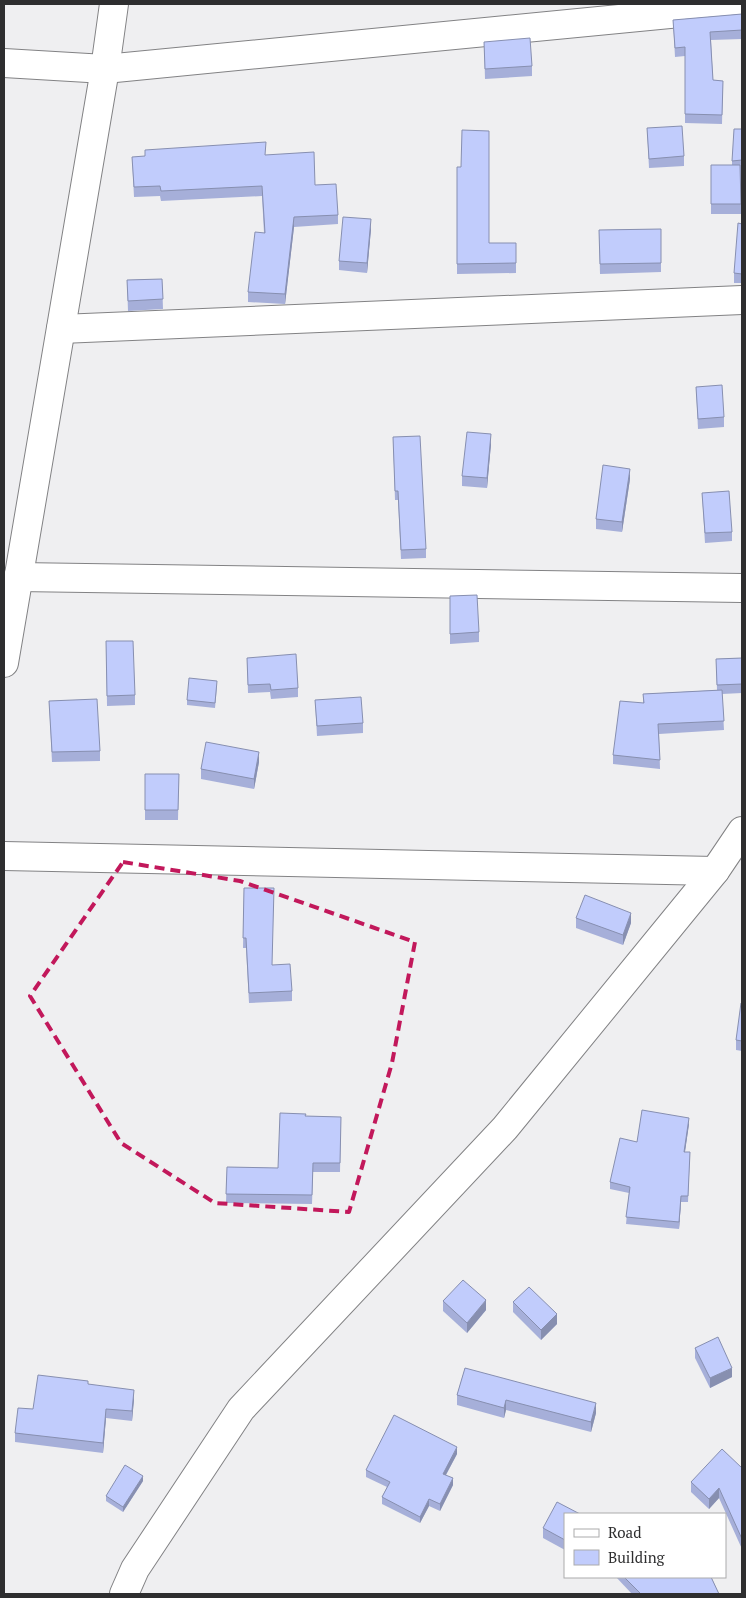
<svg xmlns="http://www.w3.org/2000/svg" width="746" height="1598" font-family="'PT Serif',serif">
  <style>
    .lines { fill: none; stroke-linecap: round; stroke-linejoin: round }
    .street-casing { stroke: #828284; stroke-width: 30 }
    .street { stroke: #fff; stroke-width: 28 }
    .wall { fill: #a6afd9 }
    .shaded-wall { fill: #878fb0 }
    .building { fill: #c1ccfc; stroke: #878fb0 }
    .marked { fill: none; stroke: #c2185b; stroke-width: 4; stroke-dasharray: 10 6; stroke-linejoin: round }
  </style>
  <rect width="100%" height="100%" fill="#efeff1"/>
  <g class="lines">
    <defs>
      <g id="street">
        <path d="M4,63L105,69L742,7"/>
        <path d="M61,329L742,300"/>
        <path d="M18,577L742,588"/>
        <path d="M4,663L105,69L114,4"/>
        <path d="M4,856L715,871"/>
        <path d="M124,1594L135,1569L241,1409L505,1128L715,871L742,831"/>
      </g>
    </defs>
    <use href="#street" class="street-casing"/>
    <use href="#street" class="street"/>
  </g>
  <g class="wall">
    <path d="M742,14V39L711,40L713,80L723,81L722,124L685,123V56L675,57L673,20Z"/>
    <path d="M484,42L532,66V76L485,79Z"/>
    <path d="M647,128L684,156V166L649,168Z"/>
    <path d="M742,129V169H741V214H711V165H732V161Z"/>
    <path d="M266,155L315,185L338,215V224L294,227L285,304L248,302V292L264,233L262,196L161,201L160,196L134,197L132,157Z"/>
    <path d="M457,167L489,243H516V273L457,274Z"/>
    <path d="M742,224V283H734V273Z"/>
    <path d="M371,229L367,273L339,270V261Z"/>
    <path d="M661,229V272L600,274L599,230Z"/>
    <path d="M162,279L163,309L128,311L127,280Z"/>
    <path d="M696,387L724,417V427L698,429Z"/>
    <path d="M393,437L426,549V558L401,559L398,500H395Z"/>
    <path d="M491,444L487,488L462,486V476Z"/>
    <path d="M630,479L622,532L596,529V519Z"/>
    <path d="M702,493L732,532V541L705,543Z"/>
    <path d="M450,596L479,632V642L450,644Z"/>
    <path d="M106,641L135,695V705L107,706Z"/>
    <path d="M247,658L298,688V697L271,699L270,692L248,693Z"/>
    <path d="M742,658V693L722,694L724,730L659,734L660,769L613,764V755L643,703V694L717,690L716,659Z"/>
    <path d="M217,686L215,708L187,705V700Z"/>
    <path d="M315,700L363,723V733L317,736Z"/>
    <path d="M49,701L100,751V761L52,762Z"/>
    <path d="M259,762L254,789L201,779V769Z"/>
    <path d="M145,774H179L178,820H145Z"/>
    <path d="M244,888L272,965L292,991V1001L249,1003L246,948H243Z"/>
    <path d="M576,918L631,923L623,945L576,928Z"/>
    <path d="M742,1003V1051L736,1050V1040Z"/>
    <path d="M305,1116L341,1117L340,1172H313L312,1204L226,1203L227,1167L278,1168Z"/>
    <path d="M689,1124L685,1152H690L688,1202H681L679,1229L626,1224L629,1193L610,1189V1182L637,1142Z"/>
    <path d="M443,1301L486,1310L467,1333L443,1311Z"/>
    <path d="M513,1302L557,1324L541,1340L513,1312Z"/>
    <path d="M695,1348L732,1377L710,1388L695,1358Z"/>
    <path d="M465,1368L596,1413L591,1432L506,1410L504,1418L457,1405V1395Z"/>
    <path d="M88,1384L134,1399L132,1421L106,1418L103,1453L15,1442V1433Z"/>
    <path d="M457,1454L446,1475L453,1485L440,1511L429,1506L420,1523L382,1504V1497L387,1487L366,1477V1470Z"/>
    <path d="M742,1468V1549L719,1498L709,1509L691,1492V1482Z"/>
    <path d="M143,1481L123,1512L106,1501V1496Z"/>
    <path d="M565,1514V1550L543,1538V1528Z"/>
    <path d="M616,1577H711L719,1594H632Z"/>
  </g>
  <g class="shaded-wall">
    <path d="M294,217V227L285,304V294Z"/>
    <path d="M371,219V229L367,273V263Z"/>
    <path d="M491,434V444L487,488V478Z"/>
    <path d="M630,469V479L622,532V522Z"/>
    <path d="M259,752V762L254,789V779Z"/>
    <path d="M631,913V923L623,945V935Z"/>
    <path d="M689,1118V1124L684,1158V1152Z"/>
    <path d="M681,1196V1202L679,1229V1222Z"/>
    <path d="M486,1300V1310L467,1333V1323Z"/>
    <path d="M557,1314V1324L541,1340V1330Z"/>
    <path d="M732,1368V1377L710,1388V1378Z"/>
    <path d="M134,1390V1399L132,1421V1411Z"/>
    <path d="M506,1400V1410L504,1418V1408Z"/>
    <path d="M596,1403V1413L591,1432V1422Z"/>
    <path d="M106,1409V1418L103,1453V1443Z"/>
    <path d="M457,1447V1454L443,1480V1474Z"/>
    <path d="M143,1476V1481L123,1512V1507Z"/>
    <path d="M453,1478V1485L440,1511V1504Z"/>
    <path d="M719,1488V1498L709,1509V1499Z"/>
    <path d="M429,1499V1506L420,1523V1517Z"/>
  </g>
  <g class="building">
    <path d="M742,14V30L710,32L713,80L723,81L722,115L685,114V47L675,48L673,20Z"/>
    <path d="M530,38L532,66L485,69L484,42Z"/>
    <path d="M682,126L684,156L649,159L647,128Z"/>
    <path d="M734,129H742V160L732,161Z"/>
    <path d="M462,130L489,131V243H516V263L457,264V167H461Z"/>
    <path d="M266,142L265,155L314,152L315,185L336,184L338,215L294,217L285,294L248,292L255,232L265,233L262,186L161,191L160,186L134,187L132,157L145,156V150Z"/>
    <path d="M711,165H740L741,204H711Z"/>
    <path d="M343,217L371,219L367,263L339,261Z"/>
    <path d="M738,223L742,224V274L734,273Z"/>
    <path d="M661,229V263L600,264L599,230Z"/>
    <path d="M162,279L163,299L128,301L127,280Z"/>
    <path d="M722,385L724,417L698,419L696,387Z"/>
    <path d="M467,432L491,434L487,478L462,476Z"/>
    <path d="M420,436L426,549L401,550L398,491H395L393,437Z"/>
    <path d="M603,465L630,469L622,522L596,519Z"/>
    <path d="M729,491L732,532L705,533L702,493Z"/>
    <path d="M477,595L479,632L450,634V596Z"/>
    <path d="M106,641H133L135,695L107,696Z"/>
    <path d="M296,654L298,688L271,690L270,684L248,685L247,658Z"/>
    <path d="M742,658V684L717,685L716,659Z"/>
    <path d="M189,678L217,681L215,703L187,700Z"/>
    <path d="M722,690L724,721L658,724L660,760L613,755L620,701L644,703L643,694Z"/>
    <path d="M361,697L363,723L317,726L315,700Z"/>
    <path d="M97,699L100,751L52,752L49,701Z"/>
    <path d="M206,742L259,752L254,779L201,769Z"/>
    <path d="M145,774H179L178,810H145Z"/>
    <path d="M244,888H274L272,965L290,964L292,991L249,993L246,938H243Z"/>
    <path d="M585,895L631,913L623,935L576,918Z"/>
    <path d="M741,1003H742V1041L736,1040Z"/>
    <path d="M642,1110L689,1118L684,1152H690L688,1196H681L679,1222L626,1217L630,1187L610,1182L620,1138L637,1142Z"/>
    <path d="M280,1113L306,1114L305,1116L341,1117L340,1163H313L312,1195L226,1194L227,1167L278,1168Z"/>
    <path d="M463,1280L486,1300L467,1323L443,1301Z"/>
    <path d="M529,1287L557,1314L541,1330L513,1302Z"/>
    <path d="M718,1337L732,1368L710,1378L695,1348Z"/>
    <path d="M465,1368L596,1403L591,1422L506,1400L504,1408L457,1395Z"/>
    <path d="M38,1375L88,1381V1384L134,1390L132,1411L106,1409L103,1443L15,1433L18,1408L33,1409Z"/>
    <path d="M394,1415L457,1447L443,1474L453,1478L440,1504L429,1499L420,1517L382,1497L390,1482L366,1470Z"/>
    <path d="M722,1449L742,1468V1539L719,1488L709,1499L691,1482Z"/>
    <path d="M125,1465L143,1476L123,1507L106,1496Z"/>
    <path d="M557,1502L580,1514H565V1540L543,1528Z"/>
    <path d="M624,1577H711L719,1594H641Z"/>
  </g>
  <path class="marked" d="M123,862L240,881L415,942L392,1063L349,1212L215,1203L121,1143L30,996Z"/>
  <rect width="746" height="1598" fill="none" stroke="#2e2e2f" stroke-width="10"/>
  <rect x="564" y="1513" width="162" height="65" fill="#ffffff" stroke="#ababac"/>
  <rect x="574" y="1529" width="25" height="8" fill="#ffffff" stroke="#ababac"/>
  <text x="608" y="1538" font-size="15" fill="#2e2e2f">Road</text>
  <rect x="574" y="1550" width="25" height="15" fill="#c1ccfc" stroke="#ababac"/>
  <text x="608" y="1563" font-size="15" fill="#2e2e2f">Building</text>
</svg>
